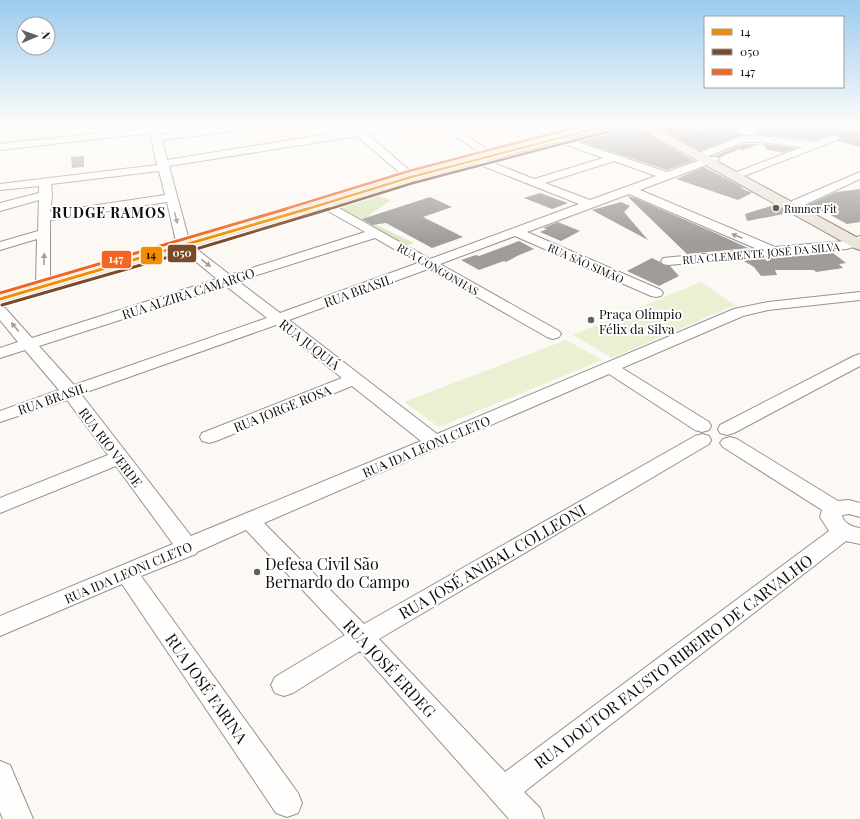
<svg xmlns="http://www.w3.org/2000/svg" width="860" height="819" font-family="'Playfair Display',serif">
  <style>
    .green { fill: #eaf1d3 }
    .forest { fill: #dce9c1 }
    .building { fill: #9f9c99 }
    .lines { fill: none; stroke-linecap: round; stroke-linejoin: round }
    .minor-casing { stroke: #959392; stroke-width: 2 }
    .major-casing { stroke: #82817f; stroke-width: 2 }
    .minor { fill: #fffefd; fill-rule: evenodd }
    .major { fill: #ede4da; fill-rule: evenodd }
    .bus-1-far1-casing { stroke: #fff; stroke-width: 4.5 }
    .bus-1-casing { stroke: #fff; stroke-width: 5 }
    .bus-2-far1-casing { stroke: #fff; stroke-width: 4.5 }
    .bus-2-casing { stroke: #fff; stroke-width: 5 }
    .bus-3-far1-casing { stroke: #fff; stroke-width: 4.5 }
    .bus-3-casing { stroke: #fff; stroke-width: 5 }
    .bus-1-far1 { stroke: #f38c01; stroke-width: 2.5 }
    .bus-1 { stroke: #f38c01; stroke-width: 3 }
    .bus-2-far1 { stroke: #7a4b2a; stroke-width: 2.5 }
    .bus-2 { stroke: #7a4b2a; stroke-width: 3 }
    .bus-3-far1 { stroke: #f26522; stroke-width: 2.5 }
    .bus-3 { stroke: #f26522; stroke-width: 3 }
    .oneway { fill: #9f9e9d }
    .poi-dot { fill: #61605e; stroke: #fff; stroke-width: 1.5 }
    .labels { text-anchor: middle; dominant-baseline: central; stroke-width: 4; stroke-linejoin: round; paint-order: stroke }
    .far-poi-label { font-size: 11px; fill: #0e0e0e; stroke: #fff; text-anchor: start }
    .far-street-label { font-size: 11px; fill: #0e0e0e; stroke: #fff }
    .street-label { font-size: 13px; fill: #0e0e0e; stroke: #fff }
    .poi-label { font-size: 13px; fill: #0e0e0e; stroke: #fff; text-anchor: start }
    .far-district-label { font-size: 14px; font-weight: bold; letter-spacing: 1px; fill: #0e0e0e; stroke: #fff }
    .near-street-label { font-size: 16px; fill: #0e0e0e; stroke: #fff }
    .near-poi-label { font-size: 16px; fill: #0e0e0e; stroke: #fff; text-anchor: start }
    .line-badge { stroke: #fff; stroke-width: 1.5 }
    .badge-label { font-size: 11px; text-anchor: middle; font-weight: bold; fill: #fff }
    .pale-badge-label { font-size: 11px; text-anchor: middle; font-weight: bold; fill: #111 }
  </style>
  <rect width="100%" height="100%" fill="#fcf8f4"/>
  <g class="green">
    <path d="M0,126H89L90,135L0,145Z"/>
    <path d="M701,282L735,305L612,358L573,335Z"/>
    <path d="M566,340L602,360L439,427L404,402Z"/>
  </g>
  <path class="forest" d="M374,195L391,200L364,219L414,243L407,245L336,206Z"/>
  <g class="building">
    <path d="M727,126L742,135L700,151L658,127H689L696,130Z"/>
    <path d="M757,126L824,127L833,130L860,133V147L838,141L840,138L835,134L814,140L757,134Z"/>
    <path d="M618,128H637L694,161L667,170L575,140Z"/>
    <path d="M743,144H760L743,150L739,149L719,158L717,156H714Z"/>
    <path d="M763,144L796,148L782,153L766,149Z"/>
    <path d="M84,156V167L72,168L71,157Z"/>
    <path d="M704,167L742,187L741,188L752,193L738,200L676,179Z"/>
    <path d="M860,189V222L847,224L825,212L805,206L836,192Z"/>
    <path d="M540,193L568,203L552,209L524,198Z"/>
    <path d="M627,196L635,198L713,232L748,248L687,254Z"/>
    <path d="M430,197L452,207L423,217L463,237L432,248L386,223L372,225L362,219Z"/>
    <path d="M621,202L630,206L624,212L648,240L592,210Z"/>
    <path d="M774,205L789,213L747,221L745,214Z"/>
    <path d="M558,222L580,231L561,241L540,232L547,229L543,228Z"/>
    <path d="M519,241L534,249L517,256L506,262L504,261L479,270L461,260L476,255L479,256Z"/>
    <path d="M833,253L846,263L839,264L843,268L816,272L814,270H775L777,275L761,276L754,267L742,260Z"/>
    <path d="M652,258L660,262L663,265L670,266L679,276L659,286L627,271Z"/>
  </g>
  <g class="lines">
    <defs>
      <g id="minor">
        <path d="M148,126H158L160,135L227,126H256L251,129L162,140L167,160L358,129L383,126H407L402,129L367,134L415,175L417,177L415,179H407L357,136L169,166L190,244L230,275L365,232L319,206L317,203L319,200L323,199L430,259L579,204L473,162L472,160L477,157L481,158L534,179L603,158L553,140L551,138L556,135L667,172L709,157H717L718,159L717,161L640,190L775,247L845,241L860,236V245L847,249L668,265L663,264L661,261L663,258L757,249L629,194L527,232L661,290L663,293L661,296L656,297L651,296L515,236L440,264L559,331L561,334L559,337L553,339L547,337L428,269L289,320L437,434L734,309L768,302L860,292V300L768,310L743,316L622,368L709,422L711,426L709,430L702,432L695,430L609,374L264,523L364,624L695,436L702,434L709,436L711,440L709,444L379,639L505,772L829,531L820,517L822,510L723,447L720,443L723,439L730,437L737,439L838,501L849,500L860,503V517L849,514L842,515C843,523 852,527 860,528V544L846,541L524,792L540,808L544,819H509L360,651L293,693L284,696L275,693L271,685L275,677L345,635L246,530L197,552L196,554L141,576L298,793L302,803L298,813L287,817L276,813L122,584L0,636V616L173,544L116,466L0,513V498L108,455L67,400L0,422V411L59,390L25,350L0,358V348L18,342L0,320V306L5,308L32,338L217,279L177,246L167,202L50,220V286L48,289L43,290L38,289L36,286L37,239L0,250V242L38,231L39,200L0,211V203L39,193V186L0,190V184L157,165L150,133L0,150V144L149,128ZM614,161L656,176L590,200L545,183ZM159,171L165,195L50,212L52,195L51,184ZM375,238L418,263L280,313L238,281ZM226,286L267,318L74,385L39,346ZM276,325L342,378L202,433L200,437L202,441L209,443L216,441L352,386L421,441L191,536L81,394Z"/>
        <path d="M438,126H450L497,155L496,157H488Z"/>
        <path d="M828,126H860V132L833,129Z"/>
        <path d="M834,135L839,138L837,140L741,177L736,174L737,172L802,147L760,142H743L709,156L705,157L700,154L701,152L742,136H760L814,142Z"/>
        <path d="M860,172V179L800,207H792L790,204L792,201Z"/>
        <path d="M860,354V366L734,433L727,435L720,433L718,429L720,425L854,356Z"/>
        <path d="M0,761L10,765L33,819H3L0,812Z"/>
      </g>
      <g id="major">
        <path d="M591,126H611L609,128L416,180L190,249L0,304V293L178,243L406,174Z"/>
        <path d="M637,126H652L860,239V250L854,248L639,128Z"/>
      </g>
    </defs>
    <use href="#minor" class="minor-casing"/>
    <use href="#major" class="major-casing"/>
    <use href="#minor" class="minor"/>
    <use href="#major" class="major"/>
    <defs>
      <path id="bus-1-far1" d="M304,210L411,177L605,126"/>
      <path id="bus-1" d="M0,299L307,209"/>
      <path id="bus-2-far1" d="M326,210L413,183L607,132"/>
      <path id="bus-2" d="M2,305L186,252L329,209"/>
      <path id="bus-3-far1" d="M282,210L409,171L581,126"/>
      <path id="bus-3" d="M0,293L286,209"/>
    </defs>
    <use href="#bus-1-far1" class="bus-1-far1-casing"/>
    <use href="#bus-1" class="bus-1-casing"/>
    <use href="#bus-2-far1" class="bus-2-far1-casing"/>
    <use href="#bus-2" class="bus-2-casing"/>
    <use href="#bus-3-far1" class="bus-3-far1-casing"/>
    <use href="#bus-3" class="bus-3-casing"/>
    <use href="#bus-1-far1" class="bus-1-far1"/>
    <use href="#bus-1" class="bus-1"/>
    <use href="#bus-2-far1" class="bus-2-far1"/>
    <use href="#bus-2" class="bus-2"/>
    <use href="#bus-3-far1" class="bus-3-far1"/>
    <use href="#bus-3" class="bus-3"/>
  </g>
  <defs><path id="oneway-solid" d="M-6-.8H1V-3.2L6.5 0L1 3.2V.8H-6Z"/></defs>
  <g class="oneway">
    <use href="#oneway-solid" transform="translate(176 218) rotate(76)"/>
    <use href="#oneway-solid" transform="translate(737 236) rotate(-157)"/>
    <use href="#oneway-solid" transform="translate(44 259) rotate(-88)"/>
    <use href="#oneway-solid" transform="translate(206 263) rotate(37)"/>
    <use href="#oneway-solid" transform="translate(15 327) rotate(-131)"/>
  </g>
  <linearGradient id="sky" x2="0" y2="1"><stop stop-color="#9bcbee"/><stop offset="0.52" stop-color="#fefcfa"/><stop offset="1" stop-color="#fefcfa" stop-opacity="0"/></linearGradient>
  <rect width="860" height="241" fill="url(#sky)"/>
  <g class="poi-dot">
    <circle cx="776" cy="208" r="4"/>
    <circle cx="591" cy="320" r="4"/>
    <circle cx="257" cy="572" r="4"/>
  </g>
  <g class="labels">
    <g class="far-poi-label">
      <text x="784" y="208">Runner Fit</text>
    </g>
    <g class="far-street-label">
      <text transform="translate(761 253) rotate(-5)">RUA CLEMENTE JOSÉ DA SILVA</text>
      <text transform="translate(586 263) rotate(24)">RUA SÃO SIMÃO</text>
      <text transform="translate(438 269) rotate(30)">RUA CONGONHAS</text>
    </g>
    <g class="street-label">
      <text transform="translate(358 290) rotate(-20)">RUA BRASIL</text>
      <text transform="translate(188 293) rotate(-18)">RUA ALZIRA CAMARGO</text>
      <text transform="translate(310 344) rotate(38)">RUA JUQUIÁ</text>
      <text transform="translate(52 398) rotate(-19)">RUA BRASIL</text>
      <text transform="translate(282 408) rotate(-22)">RUA JORGE ROSA</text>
      <text transform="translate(426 446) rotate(-23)">RUA IDA LEONI CLETO</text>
      <text transform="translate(111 447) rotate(53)">RUA RIO VERDE</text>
      <text transform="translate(128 572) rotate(-23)">RUA IDA LEONI CLETO</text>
    </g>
    <g class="poi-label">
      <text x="599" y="313">Praça Olímpio<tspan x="599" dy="15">Félix da Silva</tspan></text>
    </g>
    <g class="far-district-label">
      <text x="109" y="212">RUDGE RAMOS</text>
    </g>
    <g class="near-street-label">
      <text transform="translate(492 561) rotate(-30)">RUA JOSÉ ANIBAL COLLEONI</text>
      <text transform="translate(673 661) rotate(-37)">RUA DOUTOR FAUSTO RIBEIRO DE CARVALHO</text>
      <text transform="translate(390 668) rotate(47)">RUA JOSÉ ERDEG</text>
      <text transform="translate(207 688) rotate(55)">RUA JOSÉ FARINA</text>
    </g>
    <g class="near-poi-label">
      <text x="265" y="563">Defesa Civil São<tspan x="265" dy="18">Bernardo do Campo</tspan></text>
    </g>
  </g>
  <g class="line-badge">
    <rect x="167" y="244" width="30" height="19" rx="4" fill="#7a4b2a"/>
    <rect x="140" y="246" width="23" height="19" rx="4" fill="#f38c01"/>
    <rect x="101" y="250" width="31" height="19" rx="4" fill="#f26522"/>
  </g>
  <g class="badge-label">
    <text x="182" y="257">050</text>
    <text x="116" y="263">147</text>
  </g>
  <g class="pale-badge-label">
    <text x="151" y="259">14</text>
  </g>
  <rect x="704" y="16" width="140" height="72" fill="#ffffff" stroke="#9f9f9f"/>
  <rect x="712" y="29" width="20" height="6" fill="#f38c01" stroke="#9f9f9f"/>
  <text x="740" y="36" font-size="12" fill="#0e0e0e">14</text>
  <rect x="712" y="49" width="20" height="6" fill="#7a4b2a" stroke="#9f9f9f"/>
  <text x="740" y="56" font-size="12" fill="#0e0e0e">050</text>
  <rect x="712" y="69" width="20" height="6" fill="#f26522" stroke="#9f9f9f"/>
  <text x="740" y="76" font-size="12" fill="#0e0e0e">147</text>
  <g transform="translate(36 36) rotate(88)"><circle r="19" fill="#ffffff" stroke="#9f9f9f"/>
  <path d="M0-3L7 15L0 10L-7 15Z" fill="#61605e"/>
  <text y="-6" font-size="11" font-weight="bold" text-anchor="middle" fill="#0e0e0e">N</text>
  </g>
</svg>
